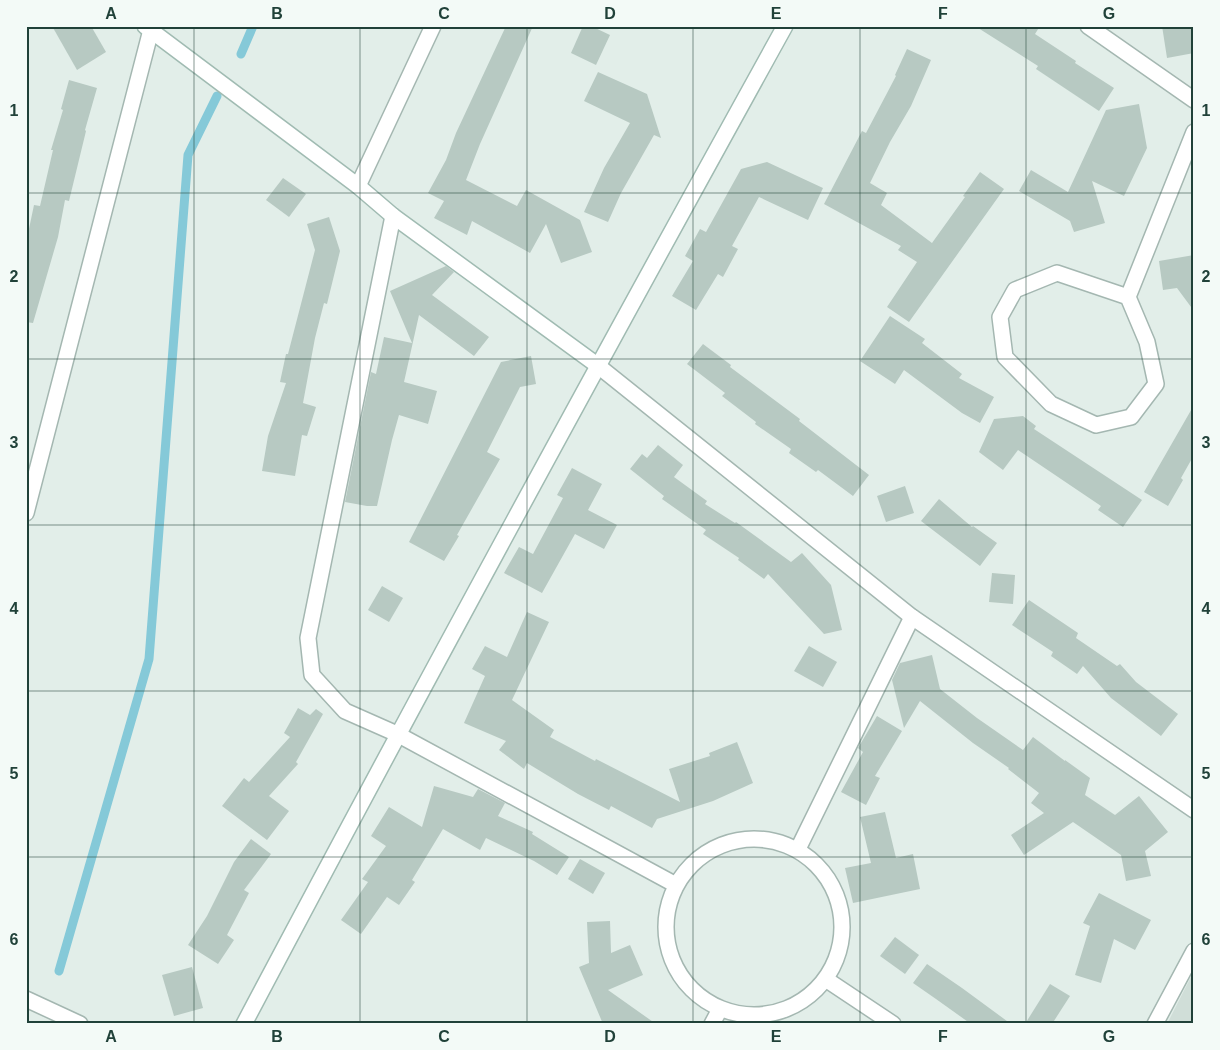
<svg xmlns="http://www.w3.org/2000/svg" width="1220" height="1050" font-family="Helvetica,sans-serif">
  <style>
    .built { fill: #d0ded8 }
    .lines { fill: none; stroke-linecap: round; stroke-linejoin: round }
    .stream { stroke: #85c9d8; stroke-width: 9 }
    .building { fill: #b7c9c2 }
    .street-casing { stroke: #a4b7b1; stroke-width: 18 }
    .secondary-casing { stroke: #a0bbb2; stroke-width: 18 }
    .street { stroke: #fff; stroke-width: 15 }
    .secondary { stroke: #fff; stroke-width: 15 }
    .grid { fill: none; stroke: #204139; stroke-width: 1; stroke-opacity: 0.55 }
    .neatline { fill: none; stroke: #204139; stroke-width: 2 }
    .grid-label { font-size: 16px; text-anchor: middle; font-weight: bold; fill: #204139 }
  </style>
  <rect width="100%" height="100%" fill="#e2eee9"/>
  <path class="built" d="M1194,971V1024H1167Z"/>
  <g class="lines">
    <g class="stream">
      <path d="M241,54L253,26"/>
      <path d="M59,971L149,659L188,155L217,96"/>
    </g>
  </g>
  <g class="building">
    <path d="M52,26H91L106,52L77,70Z"/>
    <path d="M506,26H533L480,144L466,180L517,206L526,190L580,220L592,252L561,263L546,224L530,253L472,221L467,235L434,218L444,201L428,193L446,160L456,133Z"/>
    <path d="M583,26H591L610,35L596,65L571,53Z"/>
    <path d="M975,26H1040L1035,34L1076,61L1075,63L1114,88L1099,111L1036,69L1038,66Z"/>
    <path d="M1162,26H1194V53L1167,58Z"/>
    <path d="M907,49L931,60L911,106L890,142L870,183L887,193L881,205L932,243L965,197L963,196L980,172L1004,189L909,322L887,307L917,262L898,250L901,246L824,204L862,131L866,133L896,76L895,75Z"/>
    <path d="M598,72L647,94L661,138L654,135L621,193L608,222L584,212L604,168L630,123L584,101Z"/>
    <path d="M69,80L97,88L85,130L86,131L69,201L65,200L58,237L33,323L26,322V243L34,205L40,206L53,150H51L63,110L61,109Z"/>
    <path d="M1139,104L1147,148L1124,196L1092,181L1105,223L1074,232L1070,221L1019,191L1031,170L1068,192L1106,110Z"/>
    <path d="M767,162L823,188L808,220L759,197L732,246L738,249L723,277L718,274L696,310L672,296L693,261L685,256L700,229L706,232L741,169Z"/>
    <path d="M283,178L306,194L289,217L266,200Z"/>
    <path d="M329,217L340,251L327,304L324,303L315,338L303,403L316,407L307,436L302,435L295,476L262,471L268,436L286,383L280,382L286,354H288L315,250L307,224Z"/>
    <path d="M1194,255V311L1177,288L1163,290L1159,261Z"/>
    <path d="M446,266L454,272L432,295L489,337L474,356L419,315L404,382L437,391L428,424L399,415L392,440L377,506H367L345,502L371,372L376,374L384,337L412,343L390,291Z"/>
    <path d="M890,316L925,339L922,343L962,374L959,378L994,397L980,423L962,413L904,370L895,384L860,361Z"/>
    <path d="M703,344L731,365L730,367L800,419L799,421L869,475L853,496L818,470L816,472L789,453L791,449L755,424L756,422L722,396L725,393L687,364Z"/>
    <path d="M531,356L536,384L520,387L487,452L500,459L457,535L459,536L444,561L409,542L501,362Z"/>
    <path d="M1194,405V455L1181,478L1183,480L1168,506L1144,492Z"/>
    <path d="M1023,416L1036,426L1034,429L1142,500L1123,527L1098,510L1101,506L1018,450L1003,470L979,452L994,419Z"/>
    <path d="M658,445L683,465L674,477L707,501L705,504L735,523L736,522L791,562L802,553L831,585L842,630L824,634L768,574L764,579L738,560L739,558L703,534L706,530L662,499L664,496L630,469L642,454L647,458Z"/>
    <path d="M572,468L602,484L588,510L617,525L604,549L575,534L542,593L504,573L519,547L533,554L563,498L557,495Z"/>
    <path d="M905,486L914,513L886,522L877,496Z"/>
    <path d="M939,499L972,527L973,526L997,543L980,566L921,521Z"/>
    <path d="M992,573L1015,575L1013,604L989,602Z"/>
    <path d="M382,586L403,598L389,622L368,610Z"/>
    <path d="M1029,600L1078,633L1076,638L1117,666L1120,664L1136,682L1178,714L1161,736L1111,698L1083,666L1077,674L1051,656L1053,652L1012,625Z"/>
    <path d="M527,612L549,622L512,700L554,730L550,737L595,761L596,759L680,802L669,769L710,756L709,753L737,742L753,783L713,801L657,819L652,828L611,806L609,810L578,794L527,763L524,769L499,750L506,741L464,723L485,676L472,669L485,646L507,657Z"/>
    <path d="M809,646L837,662L823,687L794,671Z"/>
    <path d="M932,655L940,689L977,718L1023,750L1033,737L1065,761V760L1090,778L1085,795L1115,815L1139,796L1168,832L1145,851L1151,876L1126,881L1121,855L1073,822L1024,855L1011,835L1044,813L1031,803L1039,793L1008,769L1009,768L973,743L920,701L904,728L892,680L900,663Z"/>
    <path d="M298,708L310,715L316,709L323,714L296,762L298,764L269,796L289,811L267,840L222,806L244,778L249,782L290,737L284,733Z"/>
    <path d="M877,716L902,731L875,776L880,778L866,805L841,792L863,752L858,748Z"/>
    <path d="M434,786L473,797L478,789L505,803L498,816L533,832L532,834L569,857L557,875L534,861L486,838L480,850L443,829L412,880L415,882L399,905L387,897L361,934L341,920L368,882L362,879L386,846L371,836L389,807L422,827Z"/>
    <path d="M885,812L896,858L913,854L920,889L853,903L845,868L871,863L860,817Z"/>
    <path d="M251,839L271,854L244,890L249,893L227,935L234,940L218,964L188,945L207,916L234,862Z"/>
    <path d="M580,859L605,873L593,894L568,879Z"/>
    <path d="M1099,893L1151,920L1135,950L1114,939L1101,983L1075,975L1090,926L1083,923Z"/>
    <path d="M610,921L611,953L630,945L643,975L608,990L656,1024H603L579,967L589,963L587,922Z"/>
    <path d="M895,937L919,955L905,974L880,956Z"/>
    <path d="M927,964L962,988L1011,1024H971L936,999L913,983Z"/>
    <path d="M192,967L203,1008L174,1016L162,975Z"/>
    <path d="M1050,984L1070,996L1052,1024H1025Z"/>
  </g>
  <g class="lines">
    <defs>
      <g id="street">
        <path d="M1088,26L1194,100"/>
        <path d="M358,186L433,26"/>
        <path d="M393,216L308,638L312,675L345,711L397,734L676,885"/>
        <path d="M1128,297L1057,273L1015,290L1000,317L1005,357L1051,404L1096,425L1131,417L1156,384L1147,342L1128,297L1194,132"/>
        <path d="M597,365L912,617L1194,810"/>
        <path d="M26,513L152,26"/>
        <circle cx="754" cy="927" r="88"/>
        <path d="M798,849L912,617"/>
        <path d="M827,980L893,1024"/>
        <path d="M26,999L80,1024"/>
        <path d="M712,1024L720,1009"/>
        <path d="M1155,1024L1194,951"/>
      </g>
      <g id="secondary">
        <path d="M145,26L358,186L393,216L597,365"/>
        <path d="M244,1024C421,689 602,357 785,26"/>
      </g>
    </defs>
    <use href="#street" class="street-casing"/>
    <use href="#secondary" class="secondary-casing"/>
    <use href="#street" class="street"/>
    <use href="#secondary" class="secondary"/>
  </g>
  <path class="grid" d="M194,26V1024M360,26V1024M527,26V1024M693,26V1024M860,26V1024M1026,26V1024M26,193H1194M26,359H1194M26,525H1194M26,691H1194M26,857H1194"/>
  <rect width="1220" height="1050" fill="none" stroke="#f3faf7" stroke-width="55"/>
  <rect x="28" y="28" width="1164" height="994" class="neatline"/>
  <g class="grid-label">
    <text x="111" y="19">A</text>
    <text x="277" y="19">B</text>
    <text x="444" y="19">C</text>
    <text x="610" y="19">D</text>
    <text x="776" y="19">E</text>
    <text x="943" y="19">F</text>
    <text x="1109" y="19">G</text>
    <text x="14" y="116">1</text>
    <text x="1206" y="116">1</text>
    <text x="14" y="282">2</text>
    <text x="1206" y="282">2</text>
    <text x="14" y="448">3</text>
    <text x="1206" y="448">3</text>
    <text x="14" y="614">4</text>
    <text x="1206" y="614">4</text>
    <text x="14" y="779">5</text>
    <text x="1206" y="779">5</text>
    <text x="14" y="945">6</text>
    <text x="1206" y="945">6</text>
    <text x="111" y="1042">A</text>
    <text x="277" y="1042">B</text>
    <text x="444" y="1042">C</text>
    <text x="610" y="1042">D</text>
    <text x="776" y="1042">E</text>
    <text x="943" y="1042">F</text>
    <text x="1109" y="1042">G</text>
  </g>
</svg>
